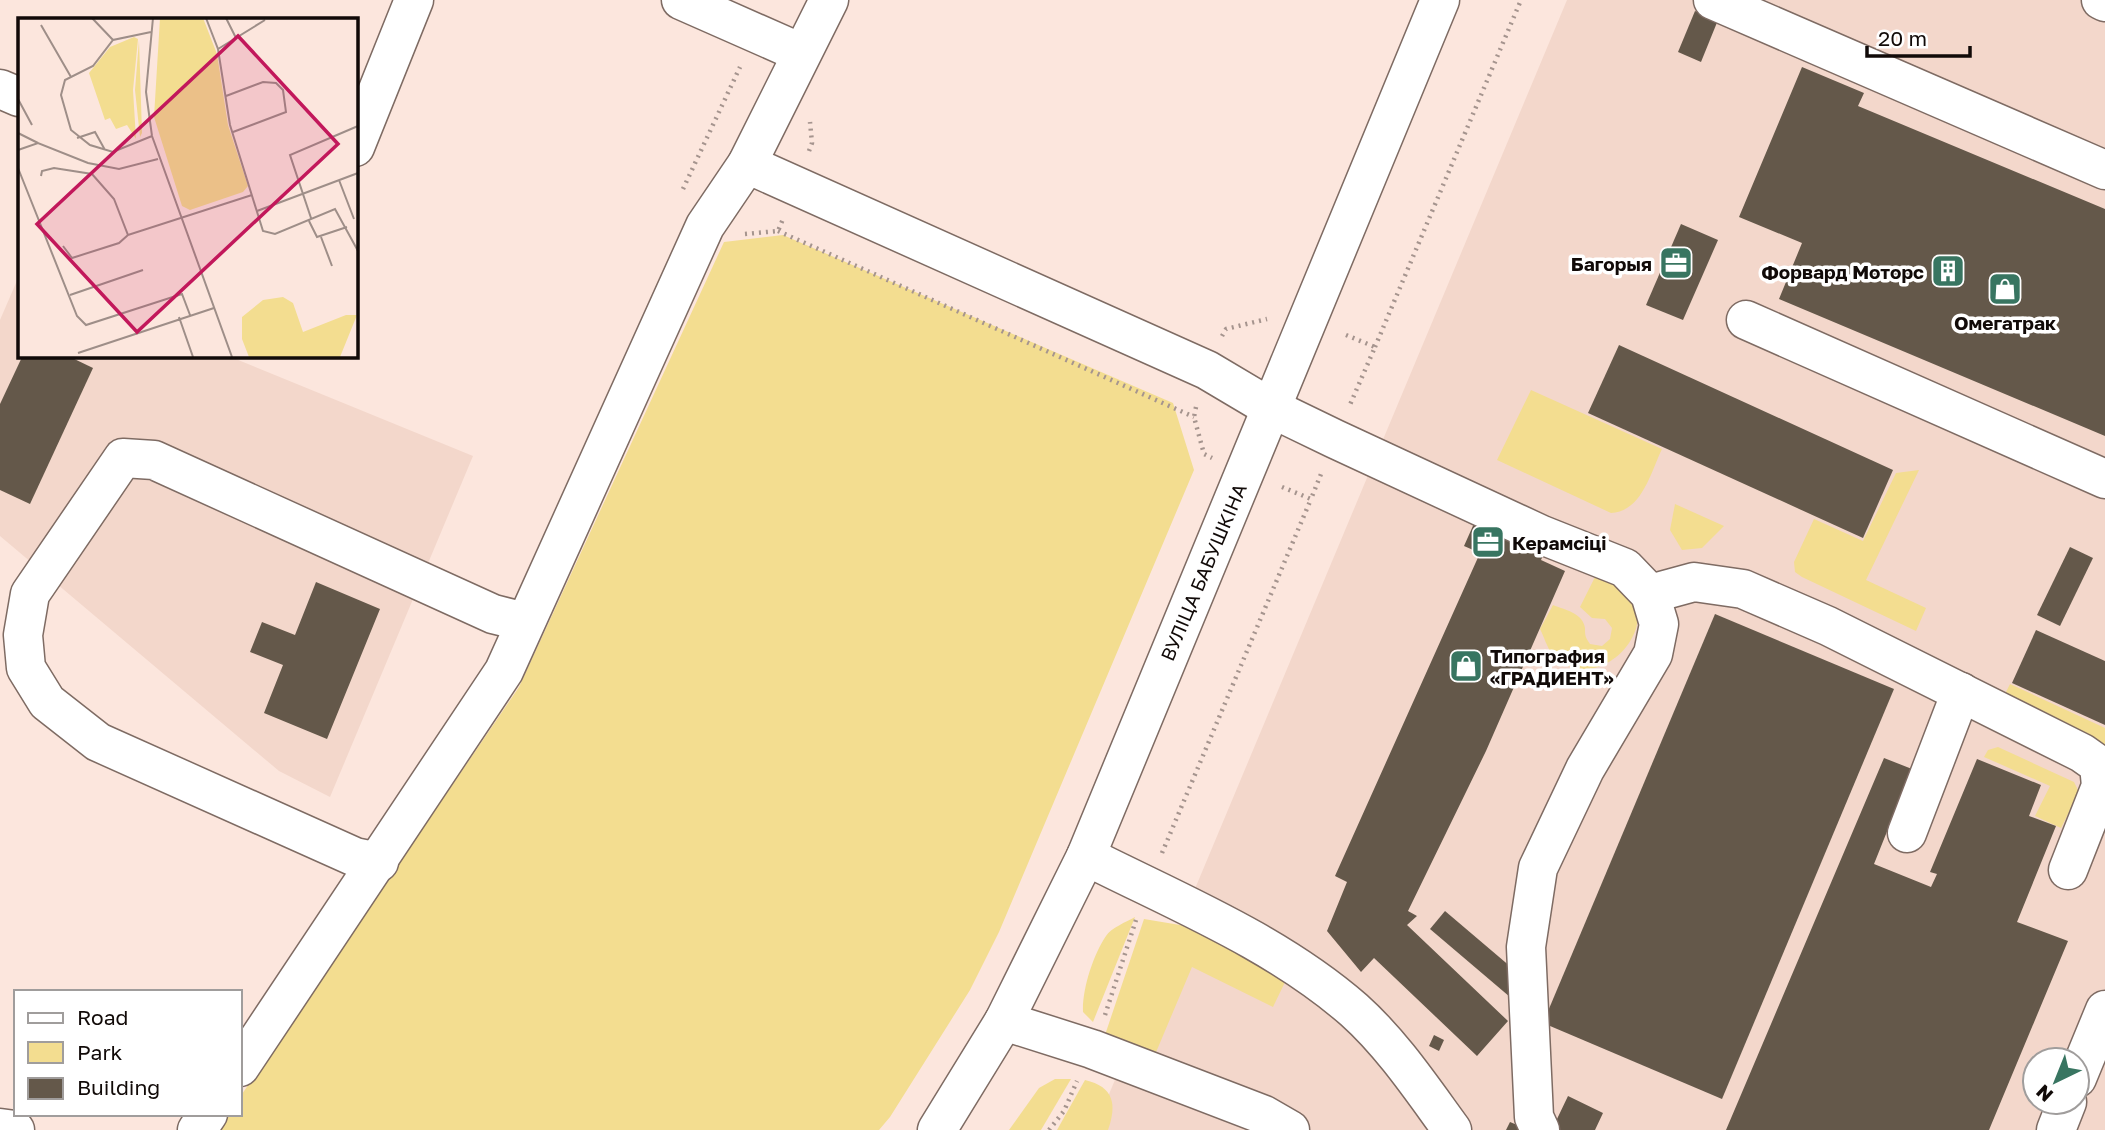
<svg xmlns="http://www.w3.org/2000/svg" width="2105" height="1130" font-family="'Golos Text',sans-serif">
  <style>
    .built { fill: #f3d7cb; fill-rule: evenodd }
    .green { fill: #f3dd90 }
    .building { fill: #64584a }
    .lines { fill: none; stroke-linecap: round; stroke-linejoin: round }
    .minor-casing { stroke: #7e6b63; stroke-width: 41 }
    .path { stroke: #a5948e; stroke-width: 4.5; stroke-dasharray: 2 5; stroke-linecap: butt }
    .minor { stroke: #fff; stroke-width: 38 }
    .labels { text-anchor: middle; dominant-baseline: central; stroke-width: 7; stroke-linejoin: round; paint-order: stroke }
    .poi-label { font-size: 19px; font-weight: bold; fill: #110a08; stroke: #fff; text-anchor: end }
    .street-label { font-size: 19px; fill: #110a08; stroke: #fff }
    .inset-road { fill: none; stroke: #9e8e88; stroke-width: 2 }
    .view { fill: #c2185b; fill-opacity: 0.15; stroke: #c2185b; stroke-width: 3.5 }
    .inset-edge { fill: none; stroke: #110a08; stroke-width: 3.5 }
  </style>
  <rect width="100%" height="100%" fill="#fce6dd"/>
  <g class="built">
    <path d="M1567,0H2105V1130H1094ZM2035,1060H2077V1102H2035Z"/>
    <path d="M19,276V355H226L473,456L330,797L279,771L0,536V320Z"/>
  </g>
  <g class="green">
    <path d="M783,235L1173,403L1194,470L999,932L970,990L890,1117L879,1130H217L228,1114H240V1097L519,687L724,242Z"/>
    <path d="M1531,390L1662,449C1650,474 1642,511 1611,513L1497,460Z"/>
    <path d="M1919,470L1866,580L1926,608L1916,631L1802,577L1795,572L1794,562L1814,519L1863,541L1896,473Z"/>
    <path d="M1675,504L1724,526L1702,548L1682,550L1670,530Z"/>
    <path d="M1601,565C1610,576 1627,588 1634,601C1654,639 1591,697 1552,654C1547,647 1544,637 1540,629L1553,605C1565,610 1583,613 1585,628C1585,635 1585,637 1590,644L1602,646L1610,639L1612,628L1605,619L1592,618L1580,607Z"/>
    <path d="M2010,684L2105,728V749L2003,698Z"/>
    <path d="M1998,747L2074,782L2079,792L2061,828L2035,816L2050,786L1984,757L1988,750Z"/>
    <path d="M1135,917L1093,1022L1083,1012C1082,990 1093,955 1106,936C1111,928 1126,922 1135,917Z"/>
    <path d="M1144,919L1186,926L1223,943L1286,980L1273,1007L1192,967L1154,1057L1105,1035Z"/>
    <path d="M1055,1079H1071L1041,1130H1009L1039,1088Z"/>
    <path d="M1085,1080C1114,1087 1117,1104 1108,1130H1057Z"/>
  </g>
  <g class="building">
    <path d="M1695,11L1718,20L1701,62L1678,52Z"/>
    <path d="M1802,67L1864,93L1858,106L2105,209V436L1779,299L1802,243L1739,217Z"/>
    <path d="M1681,224L1718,240L1683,320L1646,305Z"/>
    <path d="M1619,345L1893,470L1863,538L1588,413Z"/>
    <path d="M23,355H66L93,368L30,504L0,490V404Z"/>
    <path d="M1480,510L1545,551L1541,560L1565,571L1486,751L1408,911L1417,916L1407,925L1508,1021L1477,1056L1374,958L1361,972L1327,931L1347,882L1335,876L1480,553L1464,546Z"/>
    <path d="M2070,547L2093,558L2060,626L2037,615Z"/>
    <path d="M316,582L380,609L327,739L264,713L283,665L250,652L262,622L295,635Z"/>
    <path d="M1715,614L1894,689L1722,1099L1543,1023Z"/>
    <path d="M2036,630L2105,661V725L2012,683Z"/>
    <path d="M1884,758L1912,769L1874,864L1931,887L1937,874L1930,872L1977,759L2041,785L2029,816L2056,826L2017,922L2068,941L1989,1130H1726Z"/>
    <path d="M1445,911L1525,979L1510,997L1430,929Z"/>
    <path d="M1434,1035L1444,1040L1439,1051L1429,1046Z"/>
    <path d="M1568,1096L1603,1113L1595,1130H1546L1553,1117L1557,1119Z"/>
    <path d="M1510,1122L1522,1127L1520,1130H1506Z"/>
  </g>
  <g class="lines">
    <defs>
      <g id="minor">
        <path d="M681,0L801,53"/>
        <path d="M1713,0L2105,170"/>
        <path d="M2101,0L2105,2"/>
        <path d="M0,89L19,97"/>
        <path d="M355,147L414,0"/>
        <path d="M747,164L1207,370L1271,408L1335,439L1542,535L1625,568L1650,594L1659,624L1653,654L1585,769L1538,868L1526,947L1534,1117L1540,1130"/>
        <path d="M1746,320L2105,479"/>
        <path d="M1650,594L1694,582L1743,589L1828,626L2082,753L2099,765L2101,786L2068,870"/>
        <path d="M1907,833L1961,692"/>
        <path d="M1086,856C1177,902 1276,942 1354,1010C1392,1044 1422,1089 1452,1130"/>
        <path d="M379,862L355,857L98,742L47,702L26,668L23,635L30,594L123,458L154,460L493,614L525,622"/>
        <path d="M1004,1021L1092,1049L1264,1115L1290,1130"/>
        <path d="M240,1067L504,671L705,226L747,164L829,0"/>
        <path d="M2077,1078L2105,1010"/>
        <path d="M0,1128L15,1130"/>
        <path d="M197,1130L208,1114"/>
        <path d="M937,1130L1004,1021L1086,856L1440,0"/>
        <path d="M2056,1130L2067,1102"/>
      </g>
    </defs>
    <use href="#minor" class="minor-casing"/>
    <g class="path">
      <path d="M809,151L812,143L810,122"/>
      <path d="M683,189L740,67"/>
      <path d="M778,231L1194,417"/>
      <path d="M745,234L778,231L783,219"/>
      <path d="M1346,335L1375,347L1349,407"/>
      <path d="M1222,336L1226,329L1267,319"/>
      <path d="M1375,347L1521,0"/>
      <path d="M1196,407L1194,417L1204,454L1212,458"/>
      <path d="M1282,487L1311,499L1321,474"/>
      <path d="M1162,853L1311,499"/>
      <path d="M1105,1015L1136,920"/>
      <path d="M1049,1130L1064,1111L1077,1081"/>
    </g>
    <use href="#minor" class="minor"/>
  </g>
  <defs>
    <symbol id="office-square" viewBox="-11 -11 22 22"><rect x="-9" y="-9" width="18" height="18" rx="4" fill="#387561" stroke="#fff"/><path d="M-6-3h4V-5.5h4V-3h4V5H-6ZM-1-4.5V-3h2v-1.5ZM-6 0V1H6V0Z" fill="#fff"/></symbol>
    <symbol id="building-square" viewBox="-11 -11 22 22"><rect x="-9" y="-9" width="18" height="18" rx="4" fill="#387561" stroke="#fff"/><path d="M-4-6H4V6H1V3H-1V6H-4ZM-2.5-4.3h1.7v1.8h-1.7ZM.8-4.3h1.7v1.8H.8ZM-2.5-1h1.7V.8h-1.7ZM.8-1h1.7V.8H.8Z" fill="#fff"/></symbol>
    <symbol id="shop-square" viewBox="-11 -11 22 22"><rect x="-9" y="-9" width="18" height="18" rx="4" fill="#387561" stroke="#fff"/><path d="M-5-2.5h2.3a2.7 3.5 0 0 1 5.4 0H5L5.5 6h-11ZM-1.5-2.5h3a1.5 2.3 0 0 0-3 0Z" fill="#fff"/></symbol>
  </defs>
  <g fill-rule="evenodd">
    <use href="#office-square" x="1657" y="244" width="38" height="38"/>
    <use href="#building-square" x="1929" y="252" width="38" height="38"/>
    <use href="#shop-square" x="1986" y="270" width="38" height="38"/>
    <use href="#office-square" x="1469" y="523" width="38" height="38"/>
    <use href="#shop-square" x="1447" y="647" width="38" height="38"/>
  </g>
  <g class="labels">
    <g class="poi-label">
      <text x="1652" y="263">Багорыя</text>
      <text x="1924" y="271">Форвард Моторс</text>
      <text x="2005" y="322" text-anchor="middle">Омегатрак</text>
      <text x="1512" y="542" text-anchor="start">Керамсіці</text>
      <text x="1490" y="655" text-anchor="start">Типография<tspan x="1490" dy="22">«ГРАДИЕНТ»</tspan></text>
    </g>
    <g class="street-label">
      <text transform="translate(1203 572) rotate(-67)">ВУЛІЦА БАБУШКІНА</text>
    </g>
  </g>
  <g transform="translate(18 18)">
    <rect width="340" height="340" fill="#fce6dd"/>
    <path d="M142,0H185L199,36L210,107L230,168L225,174L172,192L164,188L136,99ZM116,19L120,21L115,72L118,121L109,107L98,111L92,100L87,102L71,55L92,29ZM121,22L124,115L122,119L117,72ZM265,279L275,285L285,314L328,297H339L322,339H231L224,321V299L245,282Z" fill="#f3dd90"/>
    <path class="inset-road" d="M74,0L95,22M135,0L128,74L134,118L214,339M188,0L200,31L212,107L245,213L257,216L317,191L340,233M208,0L218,20M23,7L53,59M133,14L95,22L75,48L47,62L43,77L53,112L72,127L95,134L134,118M200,31L247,2M208,78L245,64L258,65L265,72L268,94L215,114M0,81L14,107M0,115L20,125M59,120L77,114L87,132M0,132L20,125L70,145L101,151L140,141M0,150L59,298L68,307L164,276L172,297M23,158L24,153L36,150L74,156L96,181L110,217L234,177M321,162L336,201M239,193L340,155M293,200L272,137L340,108M291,203L299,219L329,209M303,219L314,248M45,228L54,240L101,225L110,217M52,277L125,252M161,299L175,339M60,335L196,290"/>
    <path class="view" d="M220,18L320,126L119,314L19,206Z"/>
    <rect width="340" height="340" class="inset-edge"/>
  </g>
  <rect x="14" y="990" width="228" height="126" fill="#ffffff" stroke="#a09d9c" stroke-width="2"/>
  <rect x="28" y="1013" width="35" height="10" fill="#ffffff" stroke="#a09d9c" stroke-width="2"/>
  <text x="77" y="1025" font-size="21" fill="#110a08">Road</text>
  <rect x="28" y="1042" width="35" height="21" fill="#f3dd90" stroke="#a09d9c" stroke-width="2"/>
  <text x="77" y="1060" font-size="21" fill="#110a08">Park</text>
  <rect x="28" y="1078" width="35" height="21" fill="#64584a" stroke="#a09d9c" stroke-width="2"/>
  <text x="77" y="1095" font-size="21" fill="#110a08">Building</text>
  <g transform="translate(2056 1081) rotate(223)"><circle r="33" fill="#ffffff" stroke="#a09d9c" stroke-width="2"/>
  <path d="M0-5L12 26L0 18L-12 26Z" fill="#387561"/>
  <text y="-10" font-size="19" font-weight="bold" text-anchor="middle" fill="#110a08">N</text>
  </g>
  <path d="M1867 46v10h103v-10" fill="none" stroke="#110a08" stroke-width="3.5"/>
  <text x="1878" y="46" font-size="21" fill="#110a08" stroke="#ffffff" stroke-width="5" paint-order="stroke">20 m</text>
</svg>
